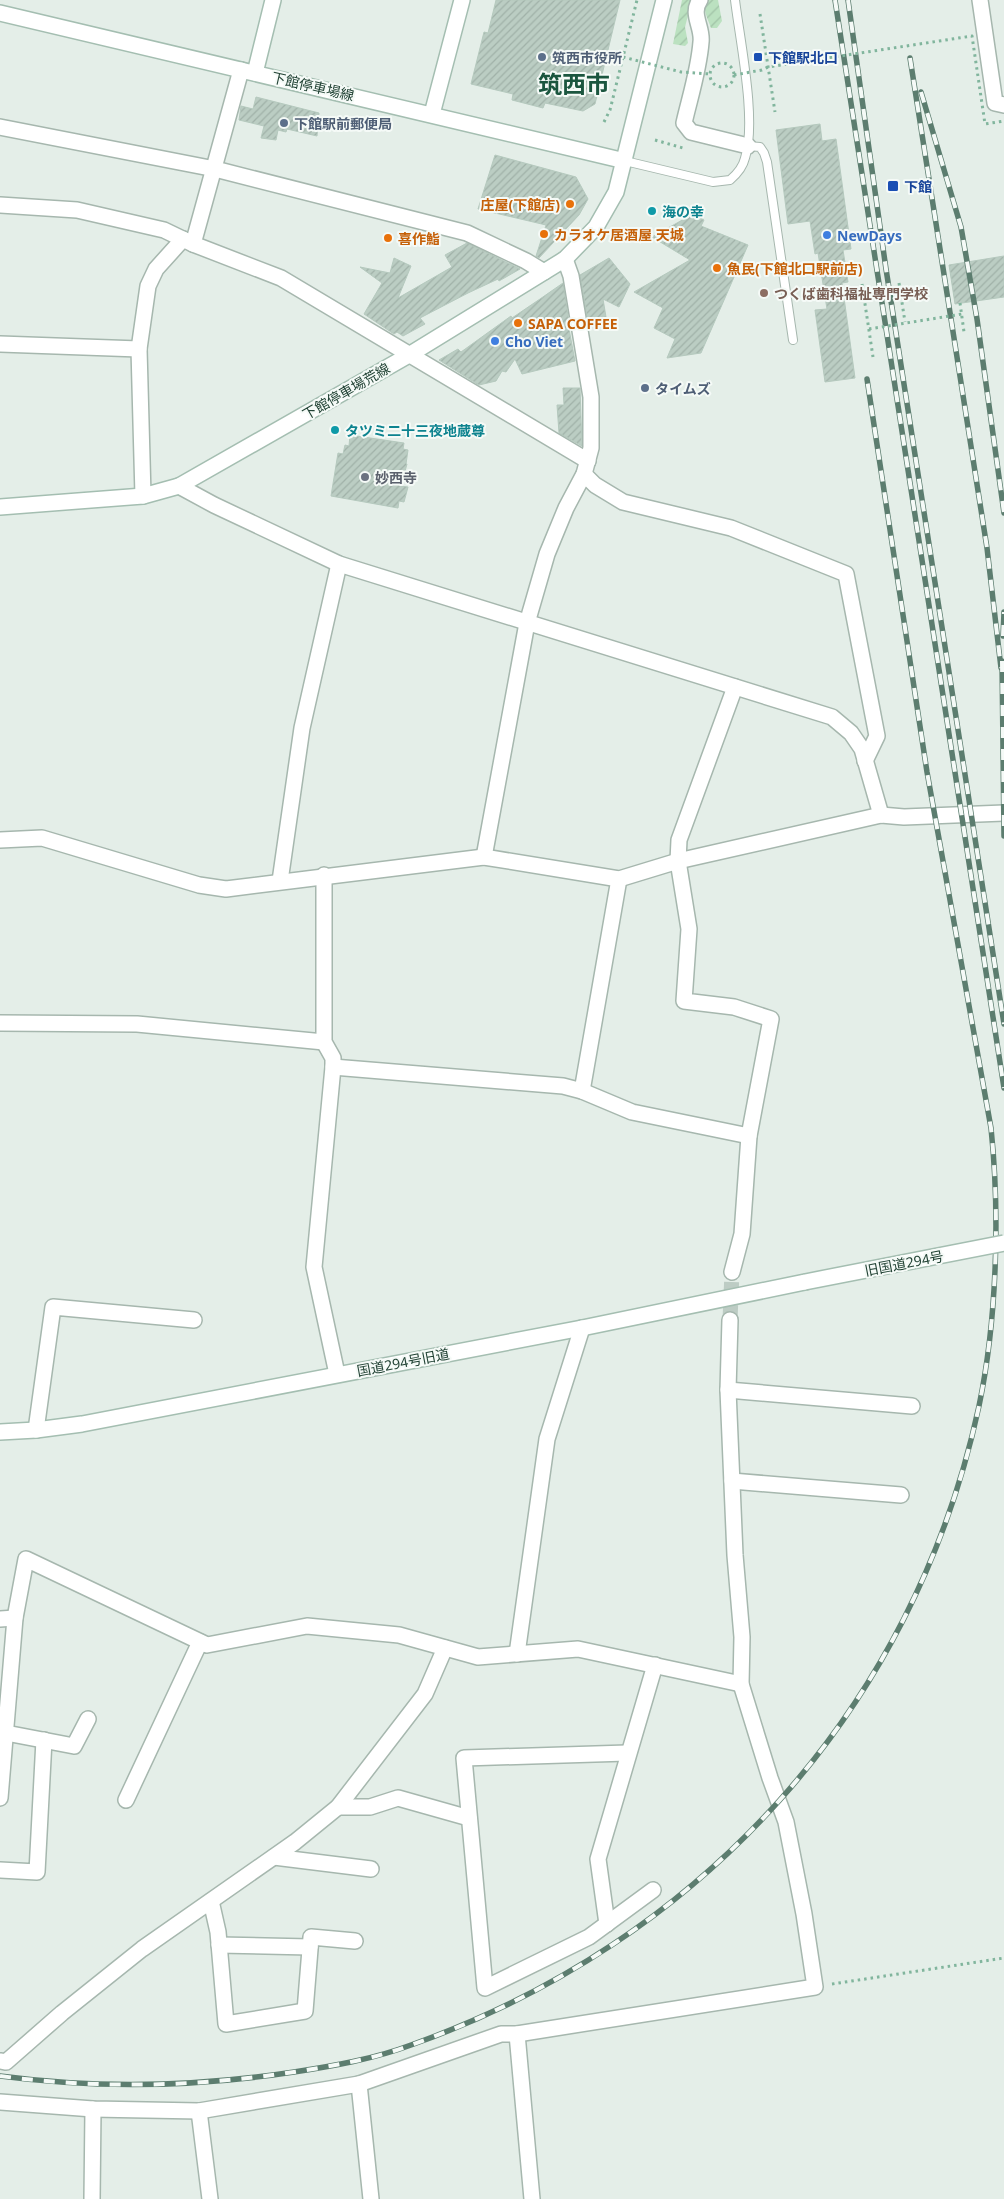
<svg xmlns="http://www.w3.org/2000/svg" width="1004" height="2199" font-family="'Noto Sans','Noto Sans JP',sans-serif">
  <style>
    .garden { fill: url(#garden-furrows) }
    .building { fill: url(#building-hatch); stroke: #b5c9be }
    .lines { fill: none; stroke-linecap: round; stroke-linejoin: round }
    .street-tunnel { stroke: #bdccc4; stroke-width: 15; stroke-dasharray: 15 8; stroke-linecap: butt }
    .lane-casing { stroke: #a6b7ae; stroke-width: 10 }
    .street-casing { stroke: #a6b7ae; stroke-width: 18 }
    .secondary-casing { stroke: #a4beb1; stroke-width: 18 }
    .path { stroke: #81b59d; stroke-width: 3; stroke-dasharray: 2.5 4; stroke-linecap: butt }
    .lane { stroke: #fff; stroke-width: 8 }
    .street { stroke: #fff; stroke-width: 15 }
    .secondary { stroke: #fff; stroke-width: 15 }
    .rail-casing { stroke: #5c7d6f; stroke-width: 5.5 }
    .rail { stroke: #f5faf7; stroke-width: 4; stroke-dasharray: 11; stroke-linecap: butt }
    .secondary-bridge-casing { stroke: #a4beb1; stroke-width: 18; stroke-linecap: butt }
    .path-bridge { stroke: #81b59d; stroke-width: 3; stroke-dasharray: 2.5 4; stroke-linecap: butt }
    .secondary-bridge { stroke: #fff; stroke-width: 15 }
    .service-dot { fill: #5c6f8a; stroke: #f5faf7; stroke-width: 2 }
    .transit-dot { fill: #1a4fb4; stroke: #f5faf7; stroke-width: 2 }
    .food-dot { fill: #e8710a; stroke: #f5faf7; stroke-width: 2 }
    .culture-dot { fill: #0f9aa8; stroke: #f5faf7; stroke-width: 2 }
    .shop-dot { fill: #3f7fe0; stroke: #f5faf7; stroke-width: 2 }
    .education-dot { fill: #8d6e63; stroke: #f5faf7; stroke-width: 2 }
    .worship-dot { fill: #6b7280; stroke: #f5faf7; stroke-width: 2 }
    .labels { text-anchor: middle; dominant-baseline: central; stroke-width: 4; stroke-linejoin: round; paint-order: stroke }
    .service-label { font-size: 14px; font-weight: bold; fill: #4e5e75; stroke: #f5faf7; text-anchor: start }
    .transit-label { font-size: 14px; font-weight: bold; fill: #164399; stroke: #f5faf7; text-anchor: start }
    .street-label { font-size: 14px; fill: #214234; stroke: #f5faf7 }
    .food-label { font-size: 14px; font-weight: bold; fill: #c56008; stroke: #f5faf7; text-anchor: start }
    .culture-label { font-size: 14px; font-weight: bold; fill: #0d838f; stroke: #f5faf7; text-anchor: start }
    .shop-label { font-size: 14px; font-weight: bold; fill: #366cbe; stroke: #f5faf7; text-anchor: start }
    .education-label { font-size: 14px; font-weight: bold; fill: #785e54; stroke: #f5faf7; text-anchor: start }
    .worship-label { font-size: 14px; font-weight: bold; fill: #5b616d; stroke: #f5faf7; text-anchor: start }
    .town-label { font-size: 24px; font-weight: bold; fill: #1b563f; stroke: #f5faf7 }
  </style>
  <defs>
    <pattern id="garden-furrows" width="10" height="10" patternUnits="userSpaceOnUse" patternTransform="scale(1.25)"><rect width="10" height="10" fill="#bbe1c0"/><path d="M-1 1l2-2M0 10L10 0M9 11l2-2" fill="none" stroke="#a0c2a6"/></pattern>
    <pattern id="building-hatch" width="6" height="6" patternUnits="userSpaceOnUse" patternTransform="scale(1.25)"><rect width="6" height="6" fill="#bbcdc3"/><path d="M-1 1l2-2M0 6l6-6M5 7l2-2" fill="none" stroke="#a0b1a8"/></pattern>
  </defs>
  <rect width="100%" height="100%" fill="#e4eee8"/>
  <g class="garden">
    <path d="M682,0H692L685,27L688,43L685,46L673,44Z"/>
    <path d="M718,0L722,21L717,28H711C708,18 701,9 708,0Z"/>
  </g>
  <g class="building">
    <path d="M496,0H620L595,104L583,111L545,103L543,108L512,100L513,94L471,84L484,32L488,33Z"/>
    <path d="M256,97L319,113L317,136L287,129L286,132L278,130L276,140L261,138L264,126L239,120L241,106L253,109Z"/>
    <path d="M820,124L822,141L836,139L851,249L843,250L848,282L842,283L855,378L825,382L815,310L827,309L818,253L815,254L810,221L788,224L776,130Z"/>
    <path d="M495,155L576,177L588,199L579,215L539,258L536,256L546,225L478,209Z"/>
    <path d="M693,214L704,220L701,226L748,245L701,353L667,358L675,339L654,328L663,308L634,292L690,260L652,237Z"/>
    <path d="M467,243L520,269L499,281L498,279L468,293L420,318L425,324L403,336L397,332L394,334L364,314L382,283L360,267L390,273L394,258L411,266L398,298L452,267L445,255Z"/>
    <path d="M1004,256V297L955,304L949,265Z"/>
    <path d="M609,258L630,284L619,307L603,299L606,317L588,323L580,275Z"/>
    <path d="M563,283L570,329H569L575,361L522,374L515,359L506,372L502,371L496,381L479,385L439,360L458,349L461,352L511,316L512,318L540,299Z"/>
    <path d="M563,388H580L582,446L559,433L557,405H564Z"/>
    <path d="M350,435L404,443L403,449L408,450L406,464H407L401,486L408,487L404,502L399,501L398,508L331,496L338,453L343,454L345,445L349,446Z"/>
  </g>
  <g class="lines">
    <path class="street-tunnel" d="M730,1320L732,1272"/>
    <defs>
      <g id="lane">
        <path d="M748,146L760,147L764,153L767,162L793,340"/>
        <path d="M625,161L713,182L730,180C737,174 743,167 745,158C757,121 740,41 735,0"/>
      </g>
      <g id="street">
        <path d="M700,0C690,14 703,27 701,42C699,69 690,97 684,123L691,132L748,146"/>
        <path d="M980,0L995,103L1004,105"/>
        <path d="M0,127L215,169L467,233L526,261L544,272"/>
        <path d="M0,205L77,210L164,230L193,244L281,278L588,461"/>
        <path d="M193,244L241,70"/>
        <path d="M0,344L139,349"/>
        <path d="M584,474L595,485L623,502L731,528L846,574L877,736L865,761"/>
        <path d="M179,486L214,505L339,564L832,717L851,733L862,749L881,815"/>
        <path d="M143,496L139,349L148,286L156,269L183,239"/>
        <path d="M0,840L42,838L199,885L226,889L484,857L619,879L678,861L881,815L904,817L1004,813"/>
        <path d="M484,857L527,623L547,554L566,508L584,474L591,448V397L571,276L565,259"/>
        <path d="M324,875V1042L333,1058V1067L314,1267L337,1374"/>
        <path d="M280,881L302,728L339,564"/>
        <path d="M0,1023L137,1024L324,1042"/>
        <path d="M333,1067L563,1086L582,1091L632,1112L749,1136"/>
        <path d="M582,1091L619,879"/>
        <path d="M732,1272L742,1234L749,1136L771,1019L734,1007L684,1001L689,929L678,861L679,840L735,687"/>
        <path d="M728,1390L912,1406"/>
        <path d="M36,1430L53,1307L194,1320"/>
        <path d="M732,1481L901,1495"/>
        <path d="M0,1619L15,1618"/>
        <path d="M517,1654L547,1439L582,1328"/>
        <path d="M6,1733L74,1746L88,1719"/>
        <path d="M627,1753L464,1758L485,1988L589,1937L653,1890"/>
        <path d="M0,1798L15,1618L26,1559L207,1645L307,1626L399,1635L478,1657L578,1649L741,1684"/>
        <path d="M126,1800L200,1642"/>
        <path d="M338,1807H370L398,1798L469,1818"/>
        <path d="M274,1857L371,1869"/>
        <path d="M0,1870L37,1872L44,1740"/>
        <path d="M211,1901L218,1932L226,2024L305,2011L311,1937L355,1941"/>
        <path d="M607,1924L598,1859L655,1665"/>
        <path d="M219,1945L310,1947"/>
        <path d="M517,2034L532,2199"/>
        <path d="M0,2061L6,2062L62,2013L142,1949L295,1842L338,1807L425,1694L445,1648"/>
        <path d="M359,2084L371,2199"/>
        <path d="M0,2102L93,2109L199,2111L359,2084L501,2034H517L815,1987L804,1914L786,1822L770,1778L741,1684L742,1637L735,1555L728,1390L730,1320"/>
        <path d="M199,2111L210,2199"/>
        <path d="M92,2199L93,2109"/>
      </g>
      <g id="secondary">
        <path d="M0,13L625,161"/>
        <path d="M255,73L273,0"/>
        <path d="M432,114L462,0"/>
        <path d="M0,507L143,496L179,486L409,355L565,259L596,227L616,192L664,0"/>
        <path d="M0,1432L36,1430L82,1424L582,1328L805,1282"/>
      </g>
    </defs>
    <use href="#lane" class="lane-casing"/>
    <use href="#street" class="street-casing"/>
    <use href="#secondary" class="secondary-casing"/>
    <g class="path">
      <path d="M760,14L775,112"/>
      <circle cx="722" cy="75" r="12"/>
      <path d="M604,122L610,110L637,0"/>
      <path d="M655,140L683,148"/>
      <path d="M899,283L905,322"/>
      <path d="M862,284L873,357"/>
      <path d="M960,303L964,332"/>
      <path d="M832,1984L1004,1958"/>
    </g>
    <use href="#lane" class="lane"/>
    <use href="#street" class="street"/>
    <use href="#secondary" class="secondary"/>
    <defs>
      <g id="rail">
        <path d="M835,0L1004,1088"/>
        <path d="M848,0L886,269L1004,1024"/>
        <path d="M910,58L987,548L1001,668"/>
        <path d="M921,92L961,227L977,319L1004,513"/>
        <path d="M1003,636L1004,612"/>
        <path d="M1002,661L1004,836"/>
        <path d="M0,2076C99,2089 195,2087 294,2072C333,2066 374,2059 411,2045C701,1942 914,1709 979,1406C997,1320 1000,1214 991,1128L927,772L867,379"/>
      </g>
    </defs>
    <use href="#rail" class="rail-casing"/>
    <use href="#rail" class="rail"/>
    <defs>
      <path id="secondary-bridge" d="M805,1282L1004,1243"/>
    </defs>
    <use href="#secondary-bridge" class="secondary-bridge-casing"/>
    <g class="path-bridge">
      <path d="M623,57L681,72L710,74"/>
      <path d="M734,75L762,70L768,67L972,36L985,124L1004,121"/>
      <path d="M869,329L962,314"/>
    </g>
    <use href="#secondary-bridge" class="secondary-bridge"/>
  </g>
  <g class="service-dot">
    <circle cx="542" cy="57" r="5"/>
    <circle cx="284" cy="123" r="5"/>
    <circle cx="645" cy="388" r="5"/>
  </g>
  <g class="transit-dot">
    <rect x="753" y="52" width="10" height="10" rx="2.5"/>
    <rect x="887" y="180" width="12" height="12" rx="2.5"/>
  </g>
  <g class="food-dot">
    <circle cx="570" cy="204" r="5"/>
    <circle cx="544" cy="234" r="5"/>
    <circle cx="388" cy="238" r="5"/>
    <circle cx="717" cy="268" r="5"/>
    <circle cx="518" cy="323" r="5"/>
  </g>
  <g class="culture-dot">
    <circle cx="652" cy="211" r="5"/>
    <circle cx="335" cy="430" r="5"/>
  </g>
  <g class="shop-dot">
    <circle cx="827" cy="235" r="5"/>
    <circle cx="495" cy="341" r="5"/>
  </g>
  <circle class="education-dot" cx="764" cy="293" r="5"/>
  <circle class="worship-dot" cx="365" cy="477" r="5"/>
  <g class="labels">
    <g class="service-label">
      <text x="552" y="57">筑西市役所</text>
      <text x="294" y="123">下館駅前郵便局</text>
      <text x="655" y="388">タイムズ</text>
    </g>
    <g class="transit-label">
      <text x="768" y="57">下館駅北口</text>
      <text x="904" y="186">下館</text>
    </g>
    <g class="street-label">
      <text transform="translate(313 86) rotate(13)">下館停車場線</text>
      <text transform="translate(346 391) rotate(-30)">下館停車場荒線</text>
      <text transform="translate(904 1263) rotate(-11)">旧国道294号</text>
      <text transform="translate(403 1362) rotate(-11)">国道294号旧道</text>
    </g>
    <g class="food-label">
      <text x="560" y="204" text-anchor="end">庄屋(下館店)</text>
      <text x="554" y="234">カラオケ居酒屋 天城</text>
      <text x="398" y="238">喜作鮨</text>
      <text x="727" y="268">魚民(下館北口駅前店)</text>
      <text x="528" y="323">SAPA COFFEE</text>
    </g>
    <g class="culture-label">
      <text x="662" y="211">海の幸</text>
      <text x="345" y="430">タツミ二十三夜地蔵尊</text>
    </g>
    <g class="shop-label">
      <text x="837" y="235">NewDays</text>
      <text x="505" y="341">Cho Viet</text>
    </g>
    <g class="education-label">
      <text x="774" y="293">つくば歯科福祉専門学校</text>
    </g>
    <g class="worship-label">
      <text x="375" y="477">妙西寺</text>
    </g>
    <g class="town-label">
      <text x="574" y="83">筑西市</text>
    </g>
  </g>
</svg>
